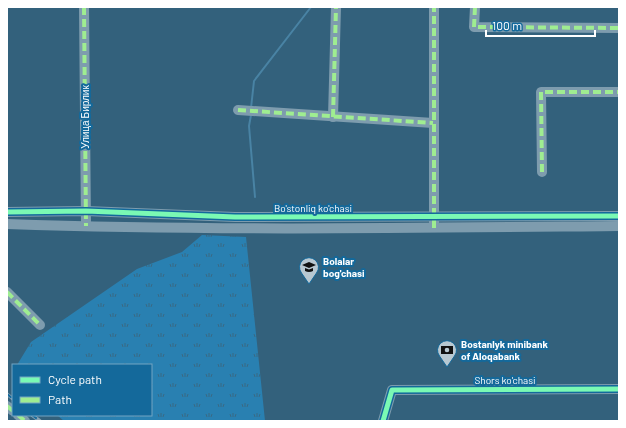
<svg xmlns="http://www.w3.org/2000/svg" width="626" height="428" font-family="Barlow,sans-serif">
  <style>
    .grass { fill: url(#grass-tufts) }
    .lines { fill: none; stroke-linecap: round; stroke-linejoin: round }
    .stream { stroke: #4983a4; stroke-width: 2 }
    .minor { stroke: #7e9cae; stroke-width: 10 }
    .rail-casing { stroke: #8ba5b5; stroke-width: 3.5 }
    .rail { stroke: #14699b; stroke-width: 2; stroke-dasharray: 6; stroke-linecap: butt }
    .quiet { stroke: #9fed91; stroke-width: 4; stroke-dasharray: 8 4; stroke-linecap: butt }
    .cycleway-casing { stroke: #14699b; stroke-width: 8 }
    .cycleway { stroke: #7af9b4; stroke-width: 5 }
    .labels { text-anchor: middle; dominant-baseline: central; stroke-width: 4; stroke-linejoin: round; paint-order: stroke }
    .street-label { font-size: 10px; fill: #fff; stroke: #14699b }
    .poi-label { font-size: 10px; font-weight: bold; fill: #fff; stroke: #14699b; text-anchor: start }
  </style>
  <defs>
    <pattern id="grass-tufts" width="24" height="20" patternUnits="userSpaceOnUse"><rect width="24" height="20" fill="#2980b1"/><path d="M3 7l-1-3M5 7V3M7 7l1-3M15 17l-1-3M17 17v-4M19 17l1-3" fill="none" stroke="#396984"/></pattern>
  </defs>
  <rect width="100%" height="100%" fill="#33617c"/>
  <path class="grass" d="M202,235L246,237L265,421H64L57,415H151V365H17L31,342L137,269L182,252Z"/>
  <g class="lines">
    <g class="stream">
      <path d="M251,108L254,81L311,7"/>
      <path d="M251,115L249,126L255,197"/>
    </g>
    <g class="minor">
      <path d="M84,7L86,226"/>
      <path d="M475,7L474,27L619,28"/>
      <path d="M238,110L433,123"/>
      <path d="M333,117L336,7"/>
      <path d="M542,172L541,92H619"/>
      <path d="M7,212L86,211L235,217L619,216"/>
      <path d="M434,223V7"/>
      <path d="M7,224C211,231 415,228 619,226"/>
      <path d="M7,292L40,325"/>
      <path d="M7,406L13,411"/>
      <path d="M18,415L25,421"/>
      <path d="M383,421L392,390L619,389"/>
    </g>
    <defs>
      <g id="rail">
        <path d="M7,394L13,399"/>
        <path d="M32,415L40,421"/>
      </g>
    </defs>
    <use href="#rail" class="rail-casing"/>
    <use href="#rail" class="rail"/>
    <g class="quiet">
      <path d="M84,7L86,226"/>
      <path d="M475,7L474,27L619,28"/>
      <path d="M238,110L433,123"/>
      <path d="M333,117L336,7"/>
      <path d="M542,172L541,92H619"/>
      <path d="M434,228V7"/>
      <path d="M7,292L40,325"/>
      <path d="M7,406L13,411"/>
      <path d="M18,415L25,421"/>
    </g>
    <defs>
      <g id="cycleway">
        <path d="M7,212L86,211L235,217L619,216"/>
        <path d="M383,421L392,390L619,389"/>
      </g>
    </defs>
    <use href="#cycleway" class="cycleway-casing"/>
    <use href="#cycleway" class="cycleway"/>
  </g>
  <defs>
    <symbol id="school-pin" viewBox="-11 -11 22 30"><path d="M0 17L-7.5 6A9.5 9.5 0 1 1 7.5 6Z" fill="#b8c8d1" stroke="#14699b"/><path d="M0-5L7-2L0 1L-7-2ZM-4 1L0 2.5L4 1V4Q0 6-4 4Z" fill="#111"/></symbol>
    <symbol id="bank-pin" viewBox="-11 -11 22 30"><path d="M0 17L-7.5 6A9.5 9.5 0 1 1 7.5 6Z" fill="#b8c8d1" stroke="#14699b"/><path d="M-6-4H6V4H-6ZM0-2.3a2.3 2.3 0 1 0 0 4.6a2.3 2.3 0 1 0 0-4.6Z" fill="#111"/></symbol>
  </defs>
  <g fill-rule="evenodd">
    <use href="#school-pin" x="298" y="256" width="22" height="30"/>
    <use href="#bank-pin" x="436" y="339" width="22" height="30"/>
  </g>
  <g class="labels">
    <g class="street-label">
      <text transform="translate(85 117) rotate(-90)">Улица Бирлик</text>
      <text x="313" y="208">Bo'stonliq ko'chasi</text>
      <text x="505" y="380">Shors ko'chasi</text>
    </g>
    <g class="poi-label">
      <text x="323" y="261">Bolalar<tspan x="323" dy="12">bog'chasi</tspan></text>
      <text x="461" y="344">Bostanlyk minibank<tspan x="461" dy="12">of Aloqabank</tspan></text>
    </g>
  </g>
  <rect width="626" height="428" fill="none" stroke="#ffffff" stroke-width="16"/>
  <rect x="12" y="364" width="140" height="52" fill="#14699b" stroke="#72a5c3"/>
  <rect x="20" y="377" width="20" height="6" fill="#7af9b4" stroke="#72a5c3"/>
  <text x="48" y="384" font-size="12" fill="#ffffff">Cycle path</text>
  <rect x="20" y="397" width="20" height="6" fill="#9fed91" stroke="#72a5c3"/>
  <text x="48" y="404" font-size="12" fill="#ffffff">Path</text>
  <path d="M486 30v6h109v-6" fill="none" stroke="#ffffff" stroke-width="2"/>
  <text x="492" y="30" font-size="12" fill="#ffffff" stroke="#14699b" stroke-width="3" paint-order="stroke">100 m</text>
</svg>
